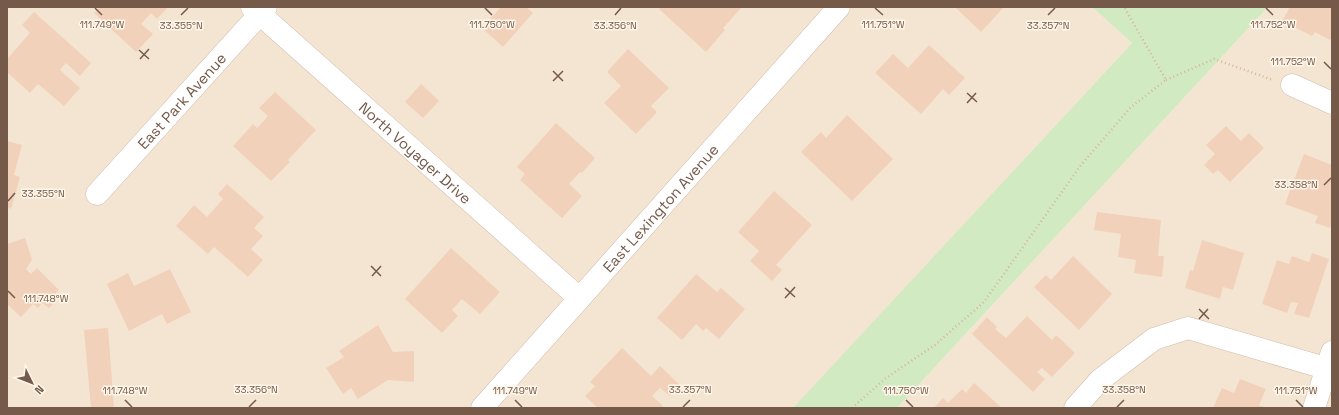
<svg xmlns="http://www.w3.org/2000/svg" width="1339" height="415" font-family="'Space Grotesk',sans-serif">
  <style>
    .residential { fill: #f4e5d2 }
    .green { fill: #d2eac2 }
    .building { fill: #f2d1bb }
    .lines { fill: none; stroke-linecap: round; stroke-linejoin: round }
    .minor-casing { stroke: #d0bdad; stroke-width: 23 }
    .path { stroke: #d7b59e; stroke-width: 2.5; stroke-dasharray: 1 3; stroke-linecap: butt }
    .minor { stroke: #fff; stroke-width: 22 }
    .ticks { fill: none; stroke: #755949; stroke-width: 1.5 }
    .labels { text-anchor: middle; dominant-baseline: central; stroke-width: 3; stroke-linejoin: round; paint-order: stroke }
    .street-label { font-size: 15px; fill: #755949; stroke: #fff7ea }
    .ticks-label { font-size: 10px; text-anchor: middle; fill: #755949; stroke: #fff7ea; stroke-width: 3; stroke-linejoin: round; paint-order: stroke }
  </style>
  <rect width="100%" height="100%" fill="#fdf3e4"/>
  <g class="residential">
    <path d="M7,7H1092L1132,43L794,408H7Z"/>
    <path d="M1268,7H1332V408H897Z"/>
  </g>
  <path class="green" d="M1092,7H1268L897,408H793L1132,43Z"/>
  <g class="building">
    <path d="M100,7H168L157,19L151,13L141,24L153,34L136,52L94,13Z"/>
    <path d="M501,7H526L533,13L503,47L482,28Z"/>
    <path d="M661,7H742L723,28L725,30L706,52L659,9Z"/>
    <path d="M955,7H1004L981,32Z"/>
    <path d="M1290,7H1332V36L1330,40L1315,32L1312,36L1282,21Z"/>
    <path d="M34,12L91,63L80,76L66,63L60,70L80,88L64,106L38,84L30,93L7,72V59L30,33L22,25Z"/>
    <path d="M929,45L965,78L949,95L943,89L921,114L875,73L893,54L908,68Z"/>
    <path d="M628,49L669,88L651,106L657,112L636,134L604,103L621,86L607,72Z"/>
    <path d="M421,84L439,101L423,118L405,102Z"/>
    <path d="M275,92L316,130L288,160L290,162L271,181L233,146L253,124L257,128L268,116L259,108Z"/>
    <path d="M847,115L893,159L852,201L801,152L821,132L826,138Z"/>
    <path d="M556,123L595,158L582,173L580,172L569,184L582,196L562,218L520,180L525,174L517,167Z"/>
    <path d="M1226,126L1241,141L1249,133L1264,148L1230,182L1218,170L1213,174L1204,165L1215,154L1206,145Z"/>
    <path d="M7,141L22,145L14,175L20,177L11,209L7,207Z"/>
    <path d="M1304,154L1332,165V222L1330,228L1315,223L1318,216L1285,204Z"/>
    <path d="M227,184L264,217L254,228L263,236L251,249L263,260L248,277L214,247L208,254L176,226L194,205L207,217L223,199L218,194Z"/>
    <path d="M774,191L812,225L776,265L782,270L772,281L750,261L759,251L738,232Z"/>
    <path d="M1097,212L1161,220L1158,256H1164L1162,277L1134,273L1136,260L1118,257L1121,234L1094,230Z"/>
    <path d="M25,238L32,260L26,269L31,274L37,268L59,290L53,296L57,300L49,308L42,303L38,308L33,304L21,317L7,304V244Z"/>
    <path d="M1202,240L1244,253L1233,290L1223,287L1220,299L1185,288L1190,270L1193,271Z"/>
    <path d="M451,248L500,292L480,314L462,299L452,310L458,316L442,333L405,299Z"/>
    <path d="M1312,253L1329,259L1309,318L1294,314L1298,303L1291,302L1287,313L1262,304L1277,260L1289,264L1292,256L1309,262Z"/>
    <path d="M1073,256L1112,294L1079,330L1034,287L1046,275L1051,280Z"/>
    <path d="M170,269L191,312L167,324L162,314L129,331L107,284L128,273L134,286Z"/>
    <path d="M696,274L717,292L721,288L745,309L719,339L706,328L703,331L696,324L682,340L657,318Z"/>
    <path d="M1027,316L1052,340L1056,335L1075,353L1052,377L1042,368L1037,372L1045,379L1033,392L972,334L987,317L997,327L995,329L1006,338Z"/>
    <path d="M378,325L393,352L414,351V382L388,380L358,399L351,388L343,394L326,368L344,357L339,351Z"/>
    <path d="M108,328L114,407L91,408L84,330Z"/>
    <path d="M622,348L651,376L660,366L680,385L670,396L660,388L652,396L663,406L661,408H598L585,396L595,386L590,382Z"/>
    <path d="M1240,379L1266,389L1259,405L1266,408H1213L1222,388L1234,393Z"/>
    <path d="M974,383L1002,408H934L943,398L948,403L962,389L966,393Z"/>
  </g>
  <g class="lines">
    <defs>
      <g id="minor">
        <path id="s1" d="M252,7L579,298"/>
        <path d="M1292,85L1332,103"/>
        <path id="s2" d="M97,194L266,7"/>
        <path id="s3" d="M482,408L839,7"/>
        <path d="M1075,408L1100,380L1154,339L1188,328L1332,370"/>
        <path d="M1314,408L1332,352"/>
      </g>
    </defs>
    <use href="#minor" class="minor-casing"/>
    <g class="path">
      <path d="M1166,80L1214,59L1273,80"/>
      <path d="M852,408L886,378L935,345L984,302L1081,165L1131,107L1166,80L1124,7"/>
    </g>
    <use href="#minor" class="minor"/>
  </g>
  <path class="ticks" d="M95,8L102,15M485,8L492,15M875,8L883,15M1266,8L1273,15M181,15L188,8M615,15L621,8M1048,15L1055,8M139,50L149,59M140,59L149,49M1324,62L1331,69M553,71L563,81M553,81L563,71M967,93L977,102M967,103L976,93M1324,185L1331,178M8,201L15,193M371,266L381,276M372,276L381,266M785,288L795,297M8,291L15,298M785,298L795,287M1199,309L1209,319M1199,319L1208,309M125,400L132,407M515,400L522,407M906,400L913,407M1296,400L1303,407M249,407L256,400M683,407L690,400M1117,407L1124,400"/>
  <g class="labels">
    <g class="street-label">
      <text stroke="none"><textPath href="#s2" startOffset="126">East Park Avenue</textPath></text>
      <text stroke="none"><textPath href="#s1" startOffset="219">North Voyager Drive</textPath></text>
      <text stroke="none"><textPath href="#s3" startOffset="268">East Lexington Avenue</textPath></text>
    </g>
  </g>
  <g class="ticks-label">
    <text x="102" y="28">111.749°W</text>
    <text x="492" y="28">111.750°W</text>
    <text x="883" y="28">111.751°W</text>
    <text x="1273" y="28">111.752°W</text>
    <text x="1048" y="29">33.357°N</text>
    <text x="181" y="29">33.355°N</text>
    <text x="615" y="29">33.356°N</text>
    <text x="1293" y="65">111.752°W</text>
    <text x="1296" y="188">33.358°N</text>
    <text x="43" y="197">33.355°N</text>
    <text x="46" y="302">111.748°W</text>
    <text x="256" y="393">33.356°N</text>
    <text x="690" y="393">33.357°N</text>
    <text x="1124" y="393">33.358°N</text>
    <text x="125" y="394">111.748°W</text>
    <text x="515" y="394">111.749°W</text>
    <text x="906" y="394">111.750°W</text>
    <text x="1296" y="394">111.751°W</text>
  </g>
  <rect width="1339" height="415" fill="none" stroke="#755949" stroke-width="16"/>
  <g transform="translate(32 383) rotate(133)" stroke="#fff7ea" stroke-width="3" paint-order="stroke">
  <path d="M0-3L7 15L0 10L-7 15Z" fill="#755949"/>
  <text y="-6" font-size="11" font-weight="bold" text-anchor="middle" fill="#755949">N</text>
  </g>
</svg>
